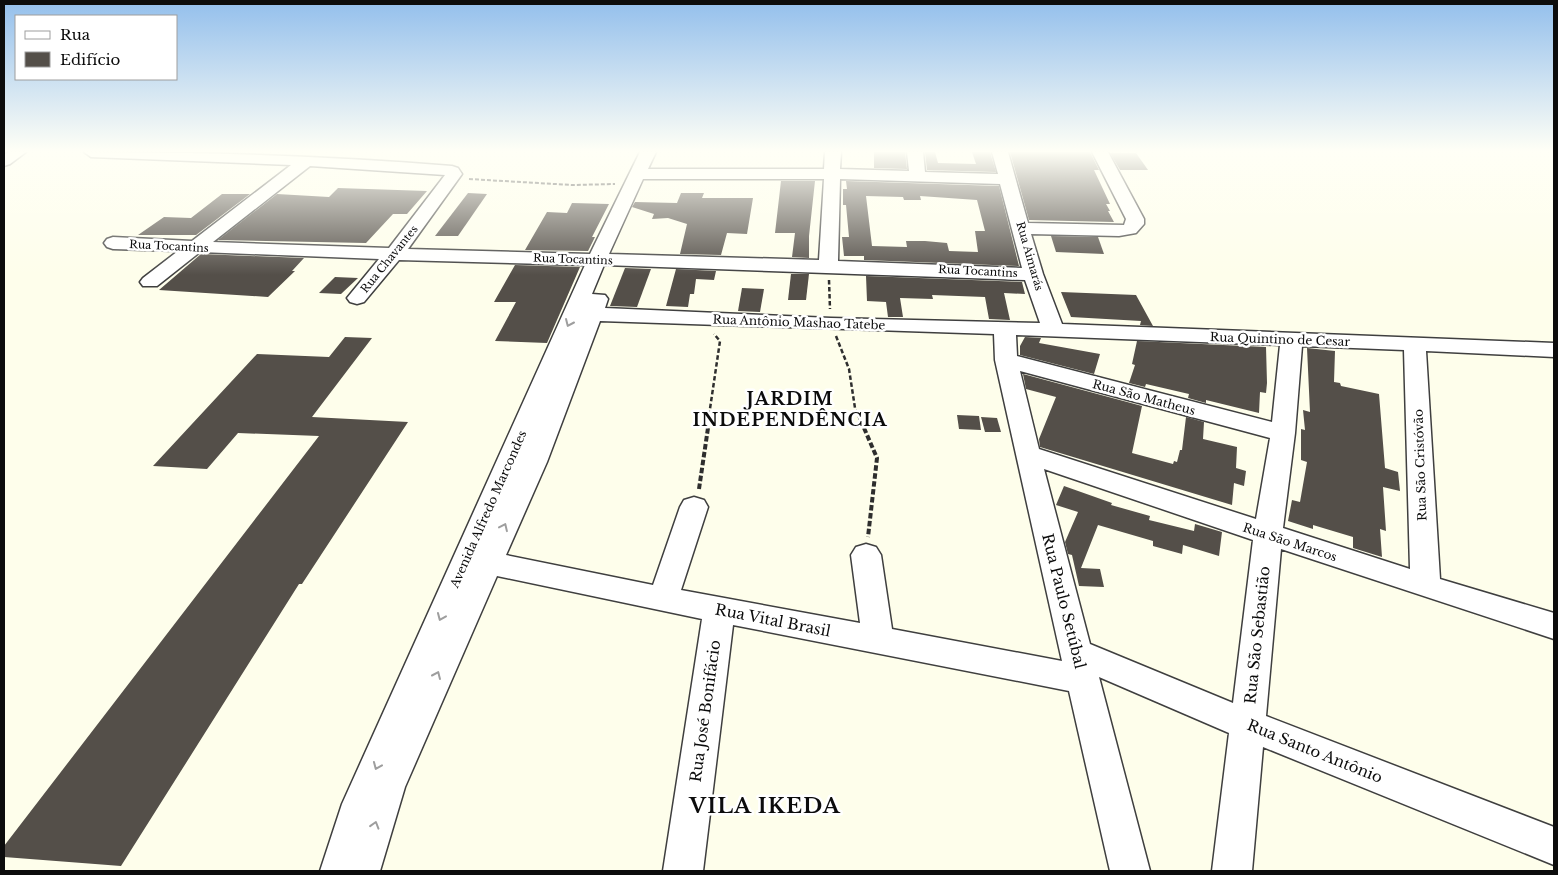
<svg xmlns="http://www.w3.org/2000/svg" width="1558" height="875" viewBox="0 0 1558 875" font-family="'Libre Baskerville',serif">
<rect width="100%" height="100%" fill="#fefeeb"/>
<!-- building -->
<g fill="#544f49" fill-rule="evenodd">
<polygon points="874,152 905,152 907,169 874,168"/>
<polygon points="925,152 935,152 938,163 976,164 972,152 990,152 996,172 927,170"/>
<polygon points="1010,152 1090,152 1099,170 1094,170 1110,204 1106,204 1110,211 1108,211 1114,222 1029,220"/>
<polygon points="1110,153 1136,153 1148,170 1120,170"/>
<polygon points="781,181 815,181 809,236 809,258 792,257 795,233 775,233"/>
<path d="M846,181L999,186L1019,266L864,260V256H844L842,237H849L846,205H843V189H847ZM866,196L903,197L904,200H921L920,196L977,200L985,231H975L978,252L949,251L947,243L925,241H906L907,247L872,246Z"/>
<polygon points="338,188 427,191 407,214 393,214 366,243 218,240 277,194 329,197"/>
<polygon points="468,193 487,194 458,236 435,236"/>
<polygon points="681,193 704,193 702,198 753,198 747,234 727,233 721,255 680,254 687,224 668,218 652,219 654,214 632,207 635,202 677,203"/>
<polygon points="222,194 250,194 196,235 138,235 164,217 191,218"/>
<polygon points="572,203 609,204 592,237 595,237 588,251 525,250 547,212 567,213"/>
<polygon points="1051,236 1098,237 1104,254 1056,252"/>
<polygon points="201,254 304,258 292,271 295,271 268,297 159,290"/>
<polygon points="515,265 580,267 547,343 495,341 516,302 494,302"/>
<polygon points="625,268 651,269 637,307 610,306"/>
<polygon points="676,269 716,271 714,280 696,279 694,294 690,294 688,307 666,306"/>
<polygon points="791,274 809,274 806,300 788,300"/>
<polygon points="866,276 1022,282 1025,294 1004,293 1010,320 989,319 985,297 932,295 933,299 900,298 903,317 888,317 886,302 867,301"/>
<polygon points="335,277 358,278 341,294 319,293"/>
<polygon points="742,288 764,289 760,312 738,311"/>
<polygon points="1061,292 1136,295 1153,326 1140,325 1141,321 1071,317"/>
<polygon points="345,337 372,338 312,417 408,422 302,584 299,584 121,866 4,857 4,846 319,436 238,433 207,469 153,466 257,354 329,357"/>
<polygon points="1025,337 1041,338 1039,343 1100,354 1094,374 1020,355 1020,346"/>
<polygon points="1137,341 1266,347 1267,383 1266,393 1260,392 1259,413 1206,400 1206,403 1188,398 1189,394 1146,384 1145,387 1129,383 1135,365 1132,364"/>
<polygon points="1307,348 1335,351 1334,382 1340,383 1341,386 1379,394 1385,468 1398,472 1400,491 1383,487 1386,531 1380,529 1382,557 1353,548 1353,537 1313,525 1313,529 1288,521 1292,500 1300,502 1307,462 1301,460 1301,429 1305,430 1303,410 1310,412"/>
<polygon points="1023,374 1142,406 1132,453 1173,464 1174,461 1177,462 1180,450 1182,450 1186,417 1204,422 1203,439 1237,447 1236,468 1246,471 1244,486 1234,483 1232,505 1040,447 1039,439 1056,397 1026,389"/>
<polygon points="957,415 979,416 981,430 959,429"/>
<polygon points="981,417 997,418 1001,432 985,432"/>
<polygon points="1064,486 1112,503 1111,505 1150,516 1149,520 1194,531 1195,524 1222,532 1219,556 1183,545 1182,554 1153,546 1153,541 1098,525 1081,568 1100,569 1104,587 1079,586 1072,555 1068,554 1065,542 1078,512 1056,505"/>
</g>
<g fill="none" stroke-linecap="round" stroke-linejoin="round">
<defs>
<g id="minor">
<polygon points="8,152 26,152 10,164 4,166 4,155"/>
<path d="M84,152C207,152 329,156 452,166L458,168L462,174L408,249L590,254L640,152H656L648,169H824L825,152H841L840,169L909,171L907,152H923L925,172L998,174L992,152H1008L1028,223L1124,225L1126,219L1092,152H1108L1144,219V224L1136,233L1119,236L1031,234L1043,274L1062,324L1554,343V357L1426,351L1440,579L1554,613V639L1281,549L1266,716L1554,827V865L1263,747L1252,871H1212L1229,733L1099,677L1150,871H1110L1069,691L733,625L703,871H663L702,619L497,576L405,787L380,871H320L342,804L585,265L399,260L364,302L357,304L350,302L347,298L379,259L200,252L157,286H143L140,282L143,278L178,251L113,249L107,247L104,243L107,239L113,237L192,241L291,165L91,157ZM310,166L445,175L389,248L213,242ZM643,179H824L819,260L609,254ZM840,179L1000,184L1022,268L838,261ZM604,265L1025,280L1040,323L831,318L605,308L608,299L605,295L592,294ZM600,321L994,334L995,360L1062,661L892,629L881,555L876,547L866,544L856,547L851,555L860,623L681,590L708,507L704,500L694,497L684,500L680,507L653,585L506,555L547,462ZM1016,335L1280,345L1272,422L1017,356ZM1302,346L1404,350L1410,569L1283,528L1295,433ZM1020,371L1270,438L1256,519L1039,449ZM1044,469L1253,540L1233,703L1090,644Z"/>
</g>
</defs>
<!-- minor casing -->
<use href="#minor" stroke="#3f3f3f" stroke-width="3"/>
<!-- path-far2 -->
<polyline stroke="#2e2e2e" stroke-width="2" stroke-dasharray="4 2" stroke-linecap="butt" points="469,179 572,185 615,184"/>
<!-- path-far1 -->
<g stroke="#2e2e2e" stroke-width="2.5" stroke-dasharray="4.5 2.5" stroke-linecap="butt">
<polyline points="829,280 830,309"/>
<polyline points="836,336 849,369 855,408 864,429"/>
<polyline points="707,429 720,341 714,334"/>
</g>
<!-- path -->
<g stroke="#2e2e2e" stroke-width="4" stroke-dasharray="5.5 2.5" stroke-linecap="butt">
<polyline points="864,428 877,458 868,537"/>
<polyline points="699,489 708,428"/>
</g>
<!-- minor -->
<use href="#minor" fill="#fff" fill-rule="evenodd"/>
</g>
<!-- one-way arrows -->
<defs><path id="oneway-chevron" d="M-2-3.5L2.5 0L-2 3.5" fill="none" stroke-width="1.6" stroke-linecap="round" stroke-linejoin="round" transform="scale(1.25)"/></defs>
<g stroke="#9e9e9e">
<use href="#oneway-chevron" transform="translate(569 323) rotate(114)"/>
<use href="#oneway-chevron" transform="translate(504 527) rotate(-65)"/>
<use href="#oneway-chevron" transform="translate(441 617) rotate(113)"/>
<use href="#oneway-chevron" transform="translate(437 675) rotate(-66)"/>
<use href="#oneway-chevron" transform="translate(377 766) rotate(113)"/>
<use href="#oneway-chevron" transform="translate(375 825) rotate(-73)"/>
</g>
<!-- sky -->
<linearGradient id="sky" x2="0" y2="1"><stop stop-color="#93bfec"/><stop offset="0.55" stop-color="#fffff6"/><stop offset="1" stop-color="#fffff6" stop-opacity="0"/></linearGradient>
<rect width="1558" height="275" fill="url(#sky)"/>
<g text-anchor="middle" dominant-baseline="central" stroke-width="5" stroke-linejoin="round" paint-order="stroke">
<!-- far-street labels -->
<g font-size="11" fill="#0c0c0c" stroke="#fff">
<text transform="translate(169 246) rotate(3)">Rua Tocantins</text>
<text transform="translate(1030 256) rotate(74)">Rua Aimarás</text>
<text transform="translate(389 259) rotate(-51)">Rua Chavantes</text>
<text transform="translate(573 259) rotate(2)">Rua Tocantins</text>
<text transform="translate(978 271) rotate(3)">Rua Tocantins</text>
</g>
<!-- street labels -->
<g font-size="12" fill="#0c0c0c" stroke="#fff">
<text transform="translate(799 322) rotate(2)">Rua Antônio Mashao Tatebe</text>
<text transform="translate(1280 339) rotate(2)">Rua Quintino de Cesar</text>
<text transform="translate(1144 397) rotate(15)">Rua São Matheus</text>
<text transform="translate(1420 465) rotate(-92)">Rua São Cristóvão</text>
<text transform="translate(488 509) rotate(-66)">Avenida Alfredo Marcondes</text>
<text transform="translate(1290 542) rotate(18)">Rua São Marcos</text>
</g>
<!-- near-street labels -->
<g font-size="15" fill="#0c0c0c" stroke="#fff">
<text transform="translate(1064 601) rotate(76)">Rua Paulo Setúbal</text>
<text transform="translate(773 620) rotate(11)">Rua Vital Brasil</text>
<text transform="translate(1257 635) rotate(-84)">Rua São Sebastião</text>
<text transform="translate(705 711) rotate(-82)">Rua José Bonifácio</text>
<text transform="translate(1315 751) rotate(22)">Rua Santo Antônio</text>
</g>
<!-- district labels -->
<g font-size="18" font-weight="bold" letter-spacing="1" fill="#0c0c0c" stroke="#fff">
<text x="790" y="399">JARDIM<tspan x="790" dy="21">INDEPENDÊNCIA</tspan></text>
</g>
<!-- near-district labels -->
<g font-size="21" font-weight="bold" letter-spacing="1" fill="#0c0c0c" stroke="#fff">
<text x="765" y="806">VILA IKEDA</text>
</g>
</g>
<!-- border -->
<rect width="1558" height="875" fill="none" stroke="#0c0c0c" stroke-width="10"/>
<!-- legend -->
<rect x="15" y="15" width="162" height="65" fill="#ffffff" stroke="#9e9e9e"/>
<rect x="25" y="31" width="25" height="8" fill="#ffffff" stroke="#9e9e9e"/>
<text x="60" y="40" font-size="15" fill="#0c0c0c">Rua</text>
<rect x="25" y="52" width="25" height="15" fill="#544f49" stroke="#9e9e9e"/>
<text x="60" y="65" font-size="15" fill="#0c0c0c">Edifício</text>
</svg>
